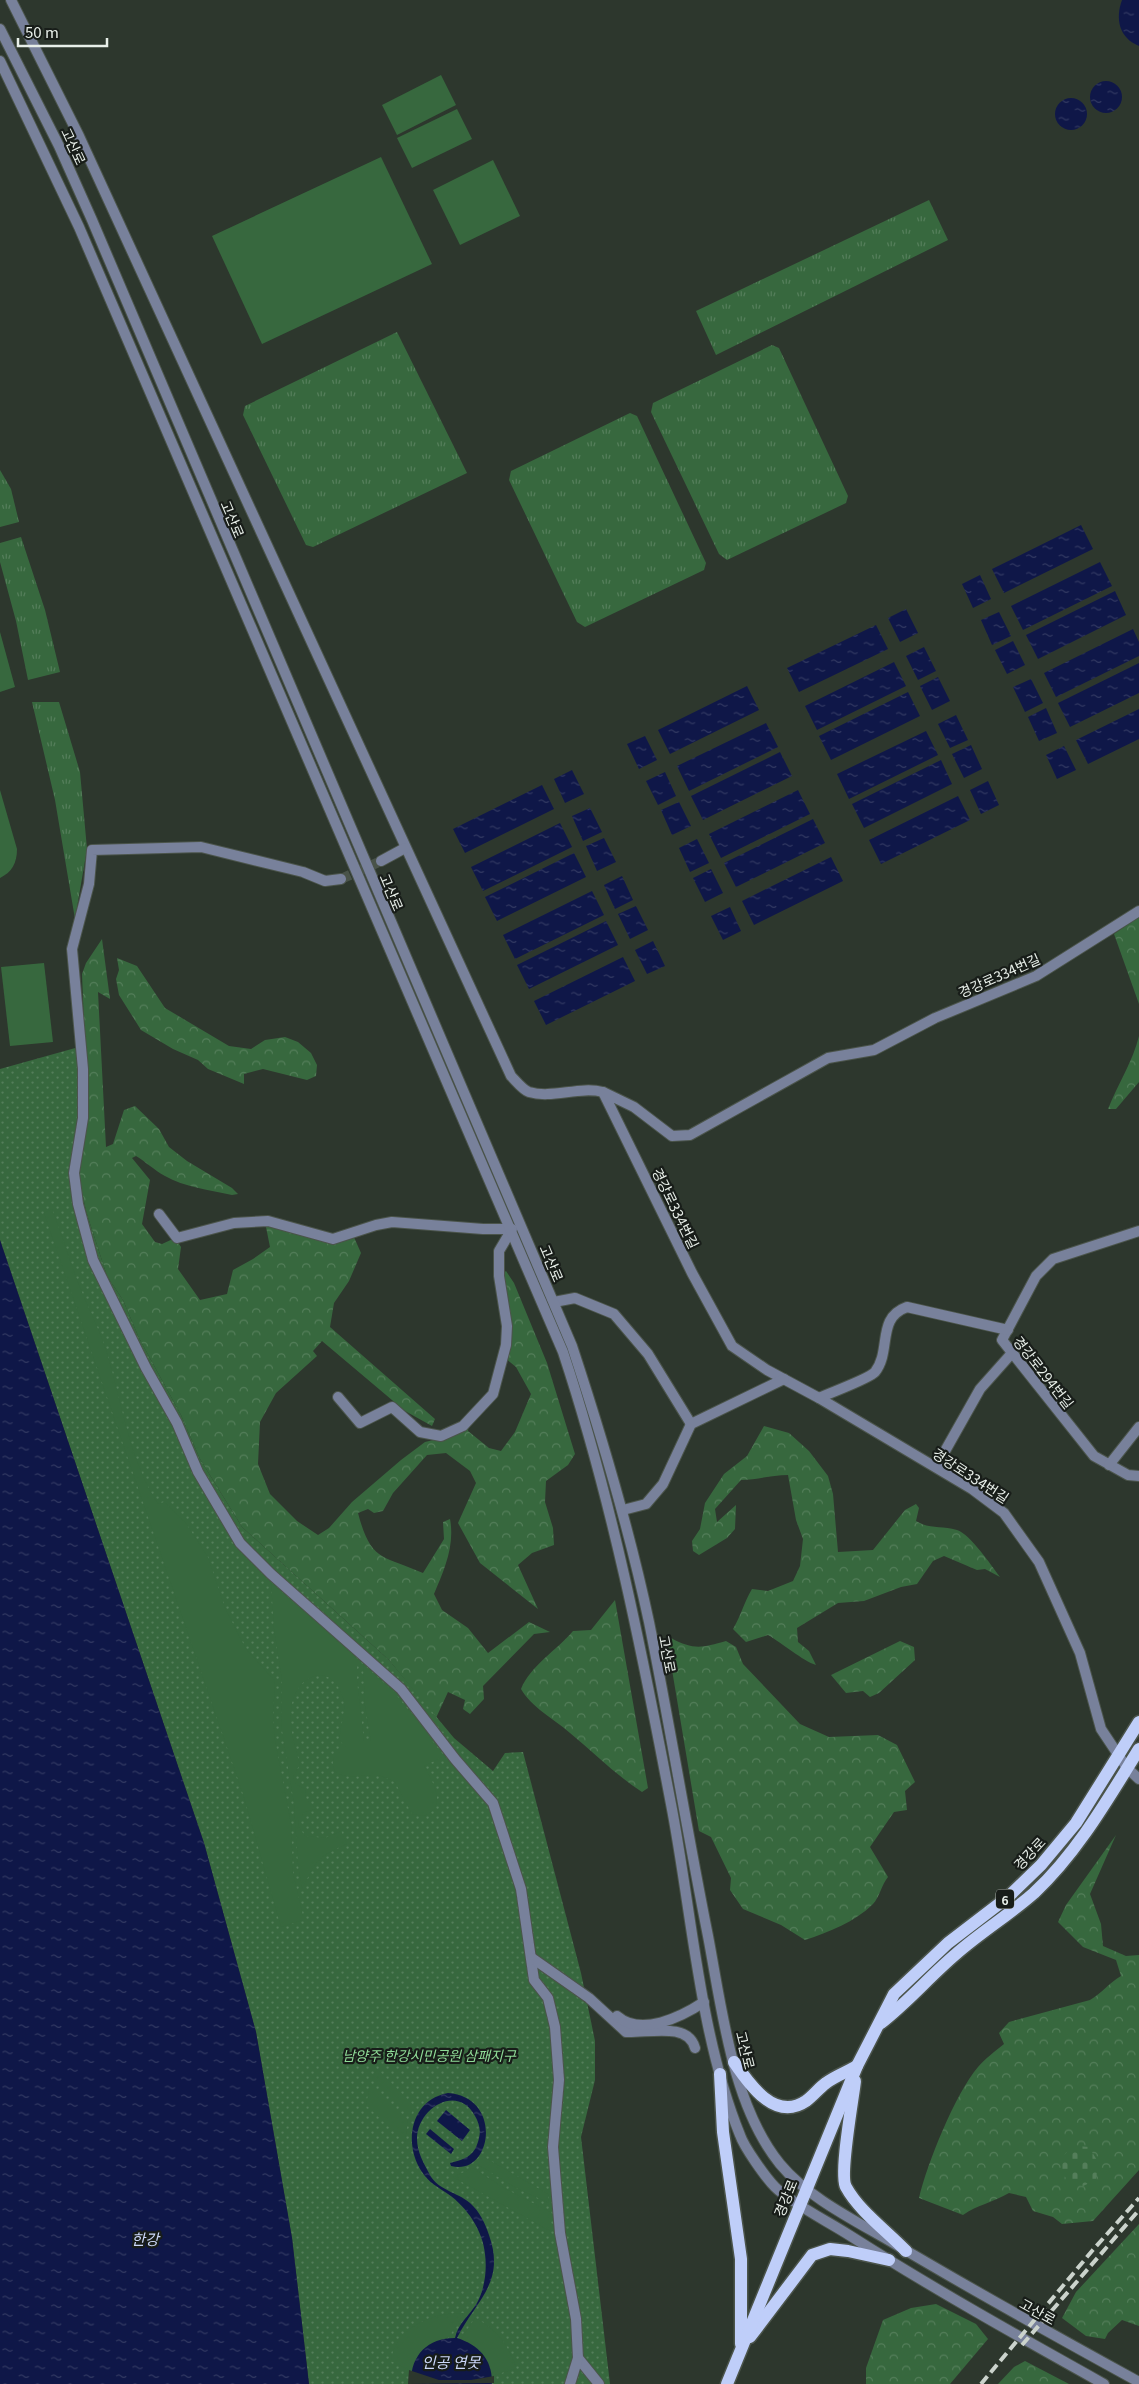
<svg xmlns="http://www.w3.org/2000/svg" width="1139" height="2384" viewBox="0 0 1139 2384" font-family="Georgia,'Noto Sans KR',serif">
<defs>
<pattern id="grass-tufts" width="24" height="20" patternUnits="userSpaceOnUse" patternTransform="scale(1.25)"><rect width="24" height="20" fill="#37683e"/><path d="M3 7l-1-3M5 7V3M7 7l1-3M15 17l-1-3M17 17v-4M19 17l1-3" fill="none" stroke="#547e5a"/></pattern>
<pattern id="forest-crowns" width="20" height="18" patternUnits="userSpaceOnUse" patternTransform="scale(1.25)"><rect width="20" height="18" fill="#37683e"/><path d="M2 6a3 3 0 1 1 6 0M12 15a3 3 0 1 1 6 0" fill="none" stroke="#547e5a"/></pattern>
<pattern id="cemetery-stones" width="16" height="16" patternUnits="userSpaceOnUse" patternTransform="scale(1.25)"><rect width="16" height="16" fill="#37683e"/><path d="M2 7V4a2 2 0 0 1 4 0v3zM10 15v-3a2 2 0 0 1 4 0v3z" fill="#547e5a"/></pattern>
<pattern id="park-dots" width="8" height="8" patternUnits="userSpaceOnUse" patternTransform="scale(1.25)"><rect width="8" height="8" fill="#37683e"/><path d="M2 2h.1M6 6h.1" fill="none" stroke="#547e5a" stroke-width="1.8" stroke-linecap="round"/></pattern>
<pattern id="water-ripples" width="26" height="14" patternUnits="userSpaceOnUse" patternTransform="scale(1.25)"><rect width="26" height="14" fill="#0f1748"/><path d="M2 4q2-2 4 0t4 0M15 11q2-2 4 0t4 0" fill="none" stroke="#323962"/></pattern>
</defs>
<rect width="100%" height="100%" fill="#2d372d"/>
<!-- grass -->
<g fill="url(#grass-tufts)">
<polygon points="929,200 948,240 716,355 696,311"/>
<polygon points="397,332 467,473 313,547 306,545 243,415 245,406"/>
<polygon points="772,345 779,348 848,496 846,503 727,560 719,554 651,412 653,403"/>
<polygon points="630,413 637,416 706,563 704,570 585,627 577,622 509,480 511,471"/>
<polygon points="0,470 11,489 19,522 0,527"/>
<polygon points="21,537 45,610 60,672 28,680 16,621 0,562 0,543"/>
<polygon points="32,702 59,702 80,772 87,849 75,919 55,800"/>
</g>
<!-- forest -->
<g fill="url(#forest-crowns)">
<polygon points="1139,917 1139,1004 1114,934"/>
<path d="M102,939L110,999L98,992L106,1147L113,1144L124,1110L135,1106L159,1129L169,1147L187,1161L232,1188L238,1194L232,1195C210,1190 184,1187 165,1176C154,1170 146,1162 136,1156L132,1158L150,1180L142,1224L155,1242L162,1244L175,1238L181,1247L178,1269L200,1300L227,1294L233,1270L253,1259L270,1247L265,1222L295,1234L353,1235L361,1253L349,1281L334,1303L330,1327L435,1419L432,1426L405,1411L322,1341L313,1351L317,1356L276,1393L260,1422L258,1464L270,1494L297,1521L318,1535L329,1528L352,1502L401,1460L425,1442L450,1436L469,1425L468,1431L489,1448L501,1451L515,1432L531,1394L516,1367L505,1358L502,1274L506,1271L514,1283L547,1363L575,1454L568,1465L546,1481L545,1502L553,1528L554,1545L532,1553L518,1565L538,1609L480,1563L458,1523L476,1483L470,1471L446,1453L427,1455L393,1493L383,1511L374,1513L368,1509L358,1513C371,1562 382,1555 423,1573L444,1539L443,1522L450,1519C455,1546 444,1570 434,1594L442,1610L468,1628L488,1653L529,1622L550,1632L534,1634L483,1686L484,1699L470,1714L463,1709L465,1700L448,1692L436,1718L389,1660L242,1527L200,1459L181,1415L139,1338L123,1300L107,1276L86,1211L77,1167L87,1100L82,974L86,963Z"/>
<polygon points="117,958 137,966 165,1008 229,1046 251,1049 265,1040 285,1037 298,1042 311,1053 317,1065 316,1076 307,1080 263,1069 244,1074 244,1084 208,1069 198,1060 173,1049 141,1030 119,995 116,979 119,970"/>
<path d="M1139,1036V1082L1116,1109H1108C1118,1084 1133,1061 1139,1036Z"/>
<path d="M764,1426L789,1433L809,1451L828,1476L833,1494L838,1552L873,1550L905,1510L916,1504L919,1508L916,1521C931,1530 941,1525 957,1530C970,1534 991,1565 1000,1577L985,1569L977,1570L944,1556L933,1561L917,1584L901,1587L864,1601L838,1603L797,1628L798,1642L809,1651L816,1665C803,1661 782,1643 768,1635L746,1642L733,1629C741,1616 744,1602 752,1589L768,1591L793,1581L800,1566L803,1539L796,1520L788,1475C771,1475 757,1480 741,1480L715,1509L717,1522L736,1505L735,1529L727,1538L699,1555L693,1551L692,1541L700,1529L705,1503L724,1474L747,1456Z"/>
<path d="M615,1600L648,1788L642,1792C616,1775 594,1753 570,1733C553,1718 532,1708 521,1689C531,1665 556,1651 573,1631L591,1630Z"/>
<path d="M671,1638C693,1650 702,1648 726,1641L736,1647L743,1664L800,1724L829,1737L878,1735L897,1745L915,1782L905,1791L907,1810L894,1812L870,1847L888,1877C882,1884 879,1898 873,1904C855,1922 829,1932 805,1940L781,1925L743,1909L730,1890L731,1878L711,1837L699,1831L668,1646Z"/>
<polygon points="900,1641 914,1647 915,1660 879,1693 870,1697 863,1691 846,1693 831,1675"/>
<path d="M1116,1835L1090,1894L1101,1924L1103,1946L1126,1956L1139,1955V2170L1093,2221L1062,2224L1053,2217L1033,2211L1026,2197L1009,2193C994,2202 977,2205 963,2215L919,2198C927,2164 955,2094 978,2067C985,2059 995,2051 1004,2044L999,2033L1009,2022L1090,2000C1102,1993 1109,1983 1121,1976L1116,1960L1083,1947L1058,1922L1066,1905Z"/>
<polygon points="1139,2224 1139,2326 1122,2320 1108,2333 1105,2339 1086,2336 1062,2318 1076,2292"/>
<polygon points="936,2304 976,2324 988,2339 950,2384 866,2384 866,2368 883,2320 911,2308"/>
<polygon points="1025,2361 1069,2384 998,2384 1014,2367"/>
</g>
<!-- cemetery -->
<polygon fill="url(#cemetery-stones)" points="1077,2146 1089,2147 1098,2162 1096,2180 1083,2186 1069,2183 1062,2172 1062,2157 1069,2150"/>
<!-- park -->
<polygon fill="url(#park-dots)" points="86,1045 87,1100 77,1167 86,1211 107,1276 123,1300 139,1338 181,1415 200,1459 242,1527 389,1660 454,1738 493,1771 505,1753 523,1752 581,1973 595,2041 595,2080 581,2137 610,2384 309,2384 292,2238 256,2032 204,1843 0,1240 0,1069"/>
<!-- garden -->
<g fill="#37683e">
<polygon points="441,75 456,105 397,135 382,105"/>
<polygon points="457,109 472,139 412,168 397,138"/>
<polygon points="381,157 432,264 262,344 212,236"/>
<polygon points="493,160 520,216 460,245 433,190"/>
<polygon points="0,632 15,687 0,692"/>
<path d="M0,790L17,849C17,863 12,872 0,878Z"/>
<polygon points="44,963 53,1042 10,1046 1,967"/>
<path d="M52,1209C62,1234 69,1260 79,1285C89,1310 102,1334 109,1360C123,1409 130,1460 158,1504L164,1502L185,1522L208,1557L225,1608L246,1649L275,1681L273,1717L275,1740L291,1824L293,1873L303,1916V1920L281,1927L243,1794L44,1213Z"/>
<path d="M271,1582L357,1659V1681L364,1741H371L365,1706L363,1664L394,1692L444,1756L424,1766C433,1782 448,1807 424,1816L412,1814L395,1782C389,1779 383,1776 376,1775C363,1774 326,1785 334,1757L347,1745H343L340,1740C339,1726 347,1714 343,1698C333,1663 300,1671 292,1703C288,1724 294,1744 300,1764L293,1777L296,1784L305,1789L306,1799L316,1809L305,1812L298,1821L299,1827L305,1836L325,1838L341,1831L347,1844C317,1857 317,1860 302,1889L298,1864L294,1804L281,1724L282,1680L274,1629Z"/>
<polygon points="377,2069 415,2107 410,2115 372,2079"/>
<polygon points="370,2085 408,2120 405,2142 366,2105"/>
<polygon points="484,2157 548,2194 549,2203 516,2188 477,2164"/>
<polygon points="473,2168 504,2188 550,2212 550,2231 453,2177"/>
<path d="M464,2313L448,2338L428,2345L423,2349L415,2360L411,2371L391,2361C395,2327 434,2312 464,2313Z"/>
<path d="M475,2318C497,2329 508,2345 516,2367L514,2369L492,2376L485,2356L461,2339Z"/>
</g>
<!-- water -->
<g fill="url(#water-ripples)">
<path d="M1122,0H1139V46C1119,38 1115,19 1122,0Z"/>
<circle cx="1106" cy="97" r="16"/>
<circle cx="1071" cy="114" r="16"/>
<polygon points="1081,525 1093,549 1004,593 992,569"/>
<polygon points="1100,562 1112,586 1023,630 1011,606"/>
<polygon points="980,575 991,599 973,608 962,584"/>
<polygon points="1115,591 1126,615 1038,659 1026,635"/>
<polygon points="906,609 918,633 900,642 888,618"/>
<polygon points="999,612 1011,636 992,645 981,620"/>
<polygon points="876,625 888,649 799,692 787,668"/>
<polygon points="1133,629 1139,642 1139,656 1056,697 1044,673"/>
<polygon points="1013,641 1025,665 1007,674 995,650"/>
<polygon points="924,647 936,671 918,680 906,656"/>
<polygon points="894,662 906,686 817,730 805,706"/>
<polygon points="1139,663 1139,693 1070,727 1058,703"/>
<polygon points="938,677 950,701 932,710 920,686"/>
<polygon points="1031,679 1043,703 1025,712 1013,687"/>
<polygon points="747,686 759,710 670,754 658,730"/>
<polygon points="908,692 920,716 831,760 819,736"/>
<polygon points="1046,708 1057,733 1039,741 1028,717"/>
<polygon points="1139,709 1139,739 1088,764 1076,740"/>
<polygon points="956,715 968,740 950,748 938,724"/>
<polygon points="766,723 778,747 689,791 677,766"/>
<polygon points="926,731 938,755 849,799 837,774"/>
<polygon points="645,736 657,760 639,769 627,744"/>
<polygon points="971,745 982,769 964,778 952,754"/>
<polygon points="1064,746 1076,770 1057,779 1046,755"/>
<polygon points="780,752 792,776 703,820 691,796"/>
<polygon points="941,760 952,784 864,828 852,804"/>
<polygon points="572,770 584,794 565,803 554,779"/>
<polygon points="665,772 676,796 658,805 646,781"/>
<polygon points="988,781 999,805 981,814 970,790"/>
<polygon points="542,785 554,809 465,853 453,829"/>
<polygon points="798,790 810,814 721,858 709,834"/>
<polygon points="958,796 970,820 881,864 869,840"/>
<polygon points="679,802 691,826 672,835 661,810"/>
<polygon points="590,808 602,832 583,841 572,816"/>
<polygon points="813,819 825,843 736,887 724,863"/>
<polygon points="560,823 572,847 483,891 471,867"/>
<polygon points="604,838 616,862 597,871 586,846"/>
<polygon points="697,839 709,863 690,872 679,848"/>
<polygon points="574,853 586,877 497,921 485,897"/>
<polygon points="831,857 843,881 754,925 742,901"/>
<polygon points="711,869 723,893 705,902 693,878"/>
<polygon points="622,876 633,900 615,909 604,885"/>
<polygon points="592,891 604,915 515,959 503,935"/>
<polygon points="636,906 648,930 630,939 618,914"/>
<polygon points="730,907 741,931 723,940 711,916"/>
<polygon points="606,921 618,945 529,989 517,965"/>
<polygon points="653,941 665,966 647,974 635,950"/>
<polygon points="623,957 635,981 546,1025 534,1001"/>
<polygon points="0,1240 204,1843 256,2032 292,2238 309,2384 0,2384"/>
<path d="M448,2093C504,2097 492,2177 451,2166L450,2163C466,2159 475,2156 479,2138C481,2130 479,2123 475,2116C458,2083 417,2108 417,2139C417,2152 424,2164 430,2175C438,2190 457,2192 470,2203C480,2212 485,2223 489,2235C506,2283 476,2300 457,2338C479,2345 493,2360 492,2384H411C410,2356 427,2338 455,2338C458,2323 470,2315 477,2303C485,2288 487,2270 485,2254C483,2231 467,2207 448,2194C438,2187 429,2183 422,2172C403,2144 410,2100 448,2093Z"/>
<polygon points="446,2110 470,2130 462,2141 437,2121"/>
<polygon points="430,2129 454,2149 451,2154 426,2134"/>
</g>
<!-- pier -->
<polygon fill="#2d372d" points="409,2370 439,2380 471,2380 494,2376 494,2383 408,2384"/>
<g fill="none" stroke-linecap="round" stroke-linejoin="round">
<!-- minor-tunnel -->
<polyline stroke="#495349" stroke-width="10" stroke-dasharray="10 5" stroke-linecap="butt" points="341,879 381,861"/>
<defs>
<g id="minor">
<path d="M11,0L79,136L511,1076C516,1081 523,1090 529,1092C552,1099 579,1086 603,1092"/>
<polyline points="381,861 405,848"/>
<polyline points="341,879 325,881 303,872 201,847 92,850 89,884 72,949 83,1069 83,1118 74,1173 78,1204 93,1260 146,1368 177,1423 198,1472 240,1543 271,1574 401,1689 455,1759 493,1803 521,1889 534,1980 548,1998 555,2027 559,2080 553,2147 560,2233 576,2319 578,2358 599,2384"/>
<polyline points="1139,911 1036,976 935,1018 874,1050 828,1058 690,1135 672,1136 634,1107 603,1092 692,1273 732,1346 767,1370 819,1398 972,1489 1004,1513 1039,1562 1080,1653 1101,1729 1127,1768 1139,1779"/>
<polyline points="159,1214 177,1238 234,1223 268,1221 333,1239 376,1225 392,1222 483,1229 512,1229 499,1251 499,1276 507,1326 506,1345 493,1394 463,1426 441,1436 420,1432 392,1407 360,1423 338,1397"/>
<polyline points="1139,1231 1053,1259 1036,1276 1002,1340 1094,1456 1128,1475 1139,1476"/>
<polyline points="554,1302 575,1298 614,1314 648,1354 691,1424"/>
<path d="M819,1398C829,1393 869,1379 875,1372C892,1350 876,1318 907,1307L1008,1330"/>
<polyline points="1109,1465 1139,1427"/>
<polyline points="936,1467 980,1389 1012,1353"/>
<polyline points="623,1510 646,1504 663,1484 691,1424 784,1379"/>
<path d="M532,1958L589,1998L626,2032C649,2033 688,2022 695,2048"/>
<path d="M617,2016C641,2037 681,2017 704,2002"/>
<polyline points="570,2384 578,2358"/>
</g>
<g id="tertiary">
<path d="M0,29L59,146L92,220L572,1346C602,1437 629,1528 649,1622C670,1726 687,1831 708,1936C722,2009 732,2105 780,2164C808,2198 858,2222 895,2244C976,2292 1057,2337 1139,2382"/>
<path d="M0,61L79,227L563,1352C612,1500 642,1652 671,1804C692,1912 699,2034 740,2135C744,2147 766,2178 775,2187C791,2203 829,2222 849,2235C932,2288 1018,2336 1104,2384"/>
</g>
<g id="primary">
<path d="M881,2023C908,2002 930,1976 956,1954C981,1932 1009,1915 1034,1893C1077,1853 1108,1799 1139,1749"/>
<path d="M734,2062C749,2084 775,2122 806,2101C813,2096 819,2088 826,2083C835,2076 847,2072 857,2066"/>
<polyline points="720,2074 723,2132 741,2259 741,2344"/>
<path d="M855,2081C853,2099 839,2175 846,2187C859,2211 887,2231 906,2251"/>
<polyline points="750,2337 812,2255 830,2249 848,2251 889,2260"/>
<polyline points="727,2384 857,2066 894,1994 948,1943 1008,1897 1041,1865 1076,1823 1139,1722"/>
</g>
</defs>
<!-- minor casing -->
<use href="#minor" stroke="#4b544b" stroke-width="12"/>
<!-- tertiary casing -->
<use href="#tertiary" stroke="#4b544b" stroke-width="12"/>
<!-- primary casing -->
<use href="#primary" stroke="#4b544b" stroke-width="15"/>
<!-- minor -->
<use href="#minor" stroke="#78819b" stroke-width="10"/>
<!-- tertiary -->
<use href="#tertiary" stroke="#78819b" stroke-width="10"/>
<!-- primary -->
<use href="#primary" stroke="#bfcef9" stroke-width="12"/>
<!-- rail -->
<g stroke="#cbd3cc" stroke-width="4" stroke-dasharray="10 5" stroke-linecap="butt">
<polyline points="1022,2345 1139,2210"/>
<polyline points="981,2384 1092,2251 1139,2198"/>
</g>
</g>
<g text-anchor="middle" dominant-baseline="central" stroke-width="4.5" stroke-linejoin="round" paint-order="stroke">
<!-- shield labels -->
<rect fill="#181d19" stroke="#aab0ab" stroke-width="1" x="996" y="1889.5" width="18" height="19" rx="4"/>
<g font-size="12" font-weight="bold" fill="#e8efe9">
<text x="1005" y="1899">6</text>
</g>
<!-- street labels -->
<g font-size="14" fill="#e8efe9" stroke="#181d19">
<text transform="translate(74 146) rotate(65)">고산로</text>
<text transform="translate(233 519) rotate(67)">고산로</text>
<text transform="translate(392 892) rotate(67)">고산로</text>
<text transform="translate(999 975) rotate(-24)">경강로334번길</text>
<text transform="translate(676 1208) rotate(64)">경강로334번길</text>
<text transform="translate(552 1263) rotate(67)">고산로</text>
<text transform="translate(1044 1372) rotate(52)">경강로294번길</text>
<text transform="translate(971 1475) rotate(33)">경강로334번길</text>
<text transform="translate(668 1654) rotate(79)">고산로</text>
<text transform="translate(1029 1853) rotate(-47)">경강로</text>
<text transform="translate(746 2050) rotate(76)">고산로</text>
<text transform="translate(785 2198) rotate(-68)">경강로</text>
<text transform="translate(1038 2311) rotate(29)">고산로</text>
</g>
<!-- park labels -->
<g font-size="14" font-style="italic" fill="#8fdc97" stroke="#181d19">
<text x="429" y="2055">남양주 한강시민공원 삼패지구</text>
</g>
<!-- water labels -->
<g font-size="15" font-style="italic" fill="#ccd8fa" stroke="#181d19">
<text x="145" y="2238">한강</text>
<text x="451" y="2361">인공 연못</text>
</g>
</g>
<!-- scale -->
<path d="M18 38v8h89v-8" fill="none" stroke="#e8efe9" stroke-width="2.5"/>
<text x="25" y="38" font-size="15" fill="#e8efe9" stroke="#181d19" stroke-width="4" paint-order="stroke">50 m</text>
</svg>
